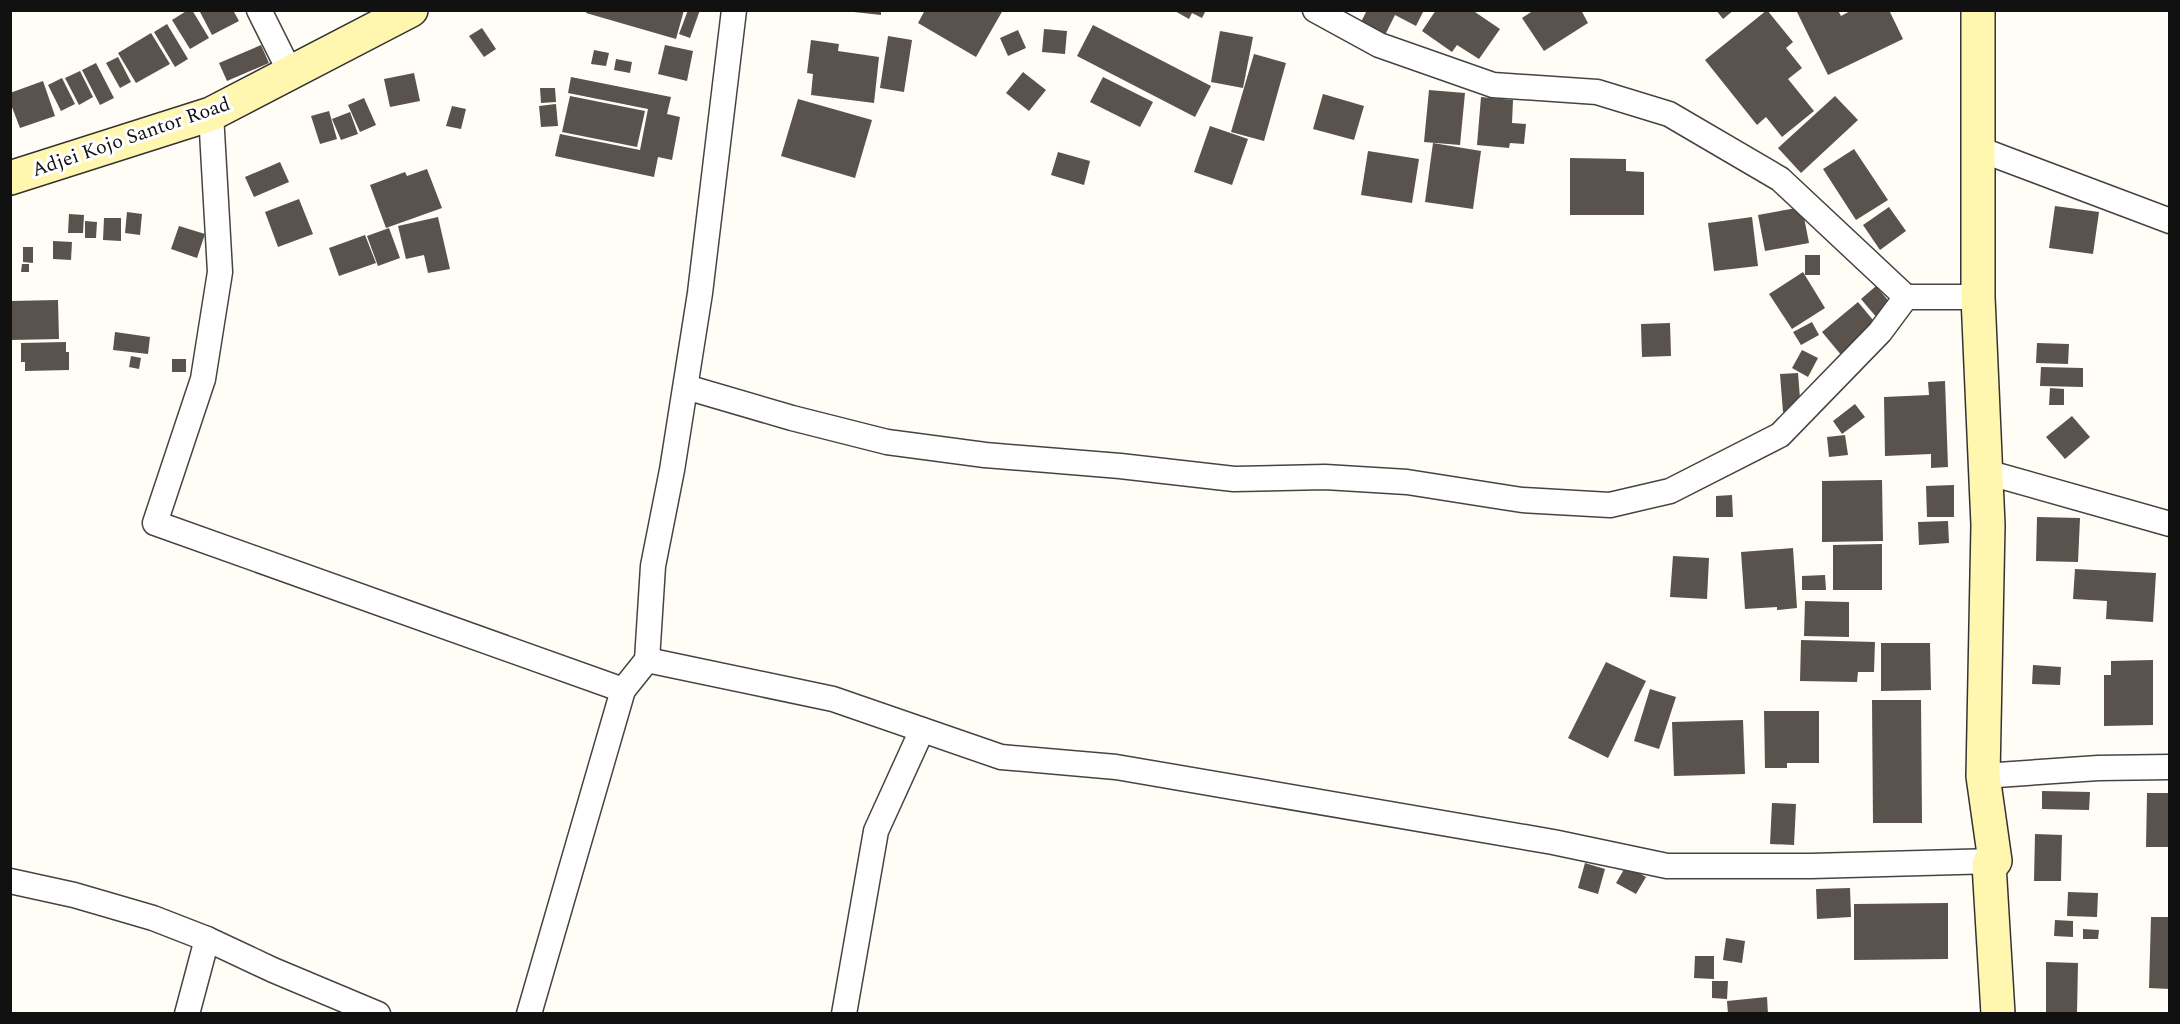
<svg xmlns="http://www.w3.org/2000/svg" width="2180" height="1024" viewBox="0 0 2180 1024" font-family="Spectral,serif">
<rect width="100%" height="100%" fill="#fffdf5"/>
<!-- building -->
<g fill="#5a524d">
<polygon points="188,10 192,10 209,38 190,49 172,20"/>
<polygon points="199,10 233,10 239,21 212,35"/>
<polygon points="587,10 684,10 676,39 586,13"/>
<polygon points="688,10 700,10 690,38 679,34"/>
<polygon points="854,10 881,10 881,15 854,12"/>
<polygon points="925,10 1003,10 976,57 918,23"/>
<polygon points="1173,10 1206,10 1202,18 1192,13 1189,19"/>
<polygon points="1367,10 1424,10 1416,26 1395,15 1384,37 1360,24"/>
<polygon points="1436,10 1472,10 1500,29 1479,59 1457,45 1452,52 1422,31"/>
<polygon points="1534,10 1581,10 1588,23 1544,51 1522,18"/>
<polygon points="1716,10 1734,10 1723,19"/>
<polygon points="1767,10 1793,42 1786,48 1802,68 1788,79 1814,111 1782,137 1766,117 1757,125 1705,60"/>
<polygon points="1796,10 1838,10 1841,16 1852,10 1889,10 1903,39 1828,75"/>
<polygon points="167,24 188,59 175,67 154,32"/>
<polygon points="1093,25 1211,86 1195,117 1077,56"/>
<polygon points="482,28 496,49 484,57 469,36"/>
<polygon points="1044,29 1067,31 1065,54 1042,52"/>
<polygon points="1018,30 1026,48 1008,56 1000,38"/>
<polygon points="1220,31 1253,37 1243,88 1211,82"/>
<polygon points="151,33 170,64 136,83 118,53"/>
<polygon points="888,36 912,40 904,92 880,88"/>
<polygon points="811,40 839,44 838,51 879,57 874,103 811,95 813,74 807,73"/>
<polygon points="261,45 269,63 227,81 219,63"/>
<polygon points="665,45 693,51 687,81 658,74"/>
<polygon points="594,50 609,53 606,66 591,64"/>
<polygon points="1254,54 1286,63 1264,141 1231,132"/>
<polygon points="118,57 131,82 120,88 106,63"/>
<polygon points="616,59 632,62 630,73 614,70"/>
<polygon points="96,63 114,98 100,105 82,70"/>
<polygon points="80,71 93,97 79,105 65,78"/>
<polygon points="1023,72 1046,90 1029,111 1006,93"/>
<polygon points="414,73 420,101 390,107 384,79"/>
<polygon points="571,77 671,97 667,114 680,117 672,160 658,157 654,177 555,156 560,134 640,150 648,109 568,93"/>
<polygon points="1103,77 1153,102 1140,127 1090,102"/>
<polygon points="62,78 75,104 61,111 48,85"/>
<polygon points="43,81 55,116 20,128 10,102 10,93"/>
<polygon points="540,88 555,88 556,102 541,103"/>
<polygon points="1429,90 1465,93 1460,145 1424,142"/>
<polygon points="1323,94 1364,106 1354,140 1313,129"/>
<polygon points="570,96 645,111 637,147 562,132"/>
<polygon points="1835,96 1858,120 1801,173 1778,148"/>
<polygon points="1481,97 1513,100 1512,123 1526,124 1524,144 1510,143 1509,148 1477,145"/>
<polygon points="364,98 376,125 360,132 348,105"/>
<polygon points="798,99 872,120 855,178 781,156"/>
<polygon points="556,104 558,126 541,127 539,106"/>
<polygon points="452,106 466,109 461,129 446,126"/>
<polygon points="329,111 337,139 320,144 311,116"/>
<polygon points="350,112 358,134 341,140 332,119"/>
<polygon points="1210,126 1248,139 1232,185 1194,172"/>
<polygon points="1433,143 1481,151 1473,209 1425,202"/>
<polygon points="1854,149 1888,200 1856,220 1823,169"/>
<polygon points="1368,151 1419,159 1412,203 1361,195"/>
<polygon points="1058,152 1090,161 1084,185 1051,175"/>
<polygon points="1570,158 1626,159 1626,171 1644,172 1644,215 1570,215"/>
<polygon points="280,162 289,182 254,197 245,177"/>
<polygon points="427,169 442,208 386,228 370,185 405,172 407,176"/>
<polygon points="299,199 313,234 278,247 265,212"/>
<polygon points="2055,206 2099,212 2093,254 2049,248"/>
<polygon points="1802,207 1809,243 1765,251 1758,215"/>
<polygon points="1889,207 1906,231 1880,250 1863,225"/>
<polygon points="127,212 142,214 140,235 125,233"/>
<polygon points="69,214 84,215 83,233 68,233"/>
<polygon points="438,217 450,269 428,273 424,255 406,259 398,226"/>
<polygon points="1752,217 1758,266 1714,271 1708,223"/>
<polygon points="104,218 121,218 121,241 103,240"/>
<polygon points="85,221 97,222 96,238 85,238"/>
<polygon points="179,226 205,234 197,258 171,249"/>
<polygon points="389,228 400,258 378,266 367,236"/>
<polygon points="365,235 376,263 339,276 329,248"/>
<polygon points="53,241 72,242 71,260 53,259"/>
<polygon points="23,247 33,247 33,263 23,262"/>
<rect x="1805" y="255" width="15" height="20"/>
<polygon points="22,264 29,264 29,272 21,272"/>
<polygon points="1803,272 1825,308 1792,329 1769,294"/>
<polygon points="1876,286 1892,305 1877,318 1861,299"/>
<polygon points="58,300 59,339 10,340 10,301"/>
<polygon points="1858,302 1878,326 1842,356 1822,332"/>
<polygon points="1812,322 1819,335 1801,345 1793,332"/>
<polygon points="1670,323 1671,356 1642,357 1641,324"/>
<polygon points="115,332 150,337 148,354 113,350"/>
<polygon points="66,342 66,352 69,352 69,370 25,371 25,362 21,362 21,343"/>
<polygon points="2037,343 2069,344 2068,364 2036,363"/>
<polygon points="1802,350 1818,358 1808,377 1792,368"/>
<polygon points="131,356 141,358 139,369 129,367"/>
<rect x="172" y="359" width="14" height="13"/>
<polygon points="2041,367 2083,368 2083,387 2040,386"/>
<polygon points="1798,373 1801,411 1783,412 1780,374"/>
<polygon points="1945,381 1948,467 1931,468 1931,454 1885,456 1884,397 1929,395 1928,382"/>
<polygon points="2050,388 2064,389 2064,405 2049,405"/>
<polygon points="1855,404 1865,417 1842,434 1833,421"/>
<polygon points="2072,416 2090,437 2065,459 2046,437"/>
<polygon points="1845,435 1848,455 1829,457 1827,437"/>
<polygon points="1882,480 1883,541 1822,542 1822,481"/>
<polygon points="1954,485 1954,517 1927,517 1926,486"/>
<polygon points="1732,495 1733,517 1716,517 1716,496"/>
<polygon points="2037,517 2080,518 2078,562 2036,561"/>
<polygon points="1948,521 1949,543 1919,545 1918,522"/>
<polygon points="1882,544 1882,590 1833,590 1833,545"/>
<polygon points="1793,548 1797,608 1777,610 1777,607 1745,609 1741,552"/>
<polygon points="1673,556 1709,558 1707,599 1670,597"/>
<polygon points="2075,569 2156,573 2153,622 2106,619 2107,601 2073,599"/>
<polygon points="1825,575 1826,590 1802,590 1802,576"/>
<polygon points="1805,601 1849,602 1849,637 1804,636"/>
<polygon points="1801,640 1875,642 1874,672 1858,672 1857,682 1800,681"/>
<polygon points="1881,643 1930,643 1931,690 1881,691"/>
<polygon points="2153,660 2153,725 2104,726 2104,675 2111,675 2111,661"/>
<polygon points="1606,662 1646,681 1608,758 1568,738"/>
<polygon points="2033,665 2061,667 2060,685 2032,684"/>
<polygon points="1650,689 1676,697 1659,749 1634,741"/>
<polygon points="1872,700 1921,700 1922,823 1873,823"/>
<polygon points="1764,711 1819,711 1819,763 1787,763 1787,768 1765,768"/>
<polygon points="1743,720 1745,774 1674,776 1672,722"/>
<polygon points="2042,791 2090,792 2089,810 2042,809"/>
<polygon points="2147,793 2170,793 2170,847 2146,847"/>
<polygon points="1772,803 1796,804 1794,845 1770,844"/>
<polygon points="2035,834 2062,835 2061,881 2034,881"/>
<polygon points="1585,863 1605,869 1598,894 1578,888"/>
<polygon points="1626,866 1646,877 1636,894 1616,883"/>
<polygon points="1850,888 1851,917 1817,919 1816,889"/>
<polygon points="2068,892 2098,893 2097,917 2067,916"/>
<polygon points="1948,903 1948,959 1854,960 1854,904"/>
<polygon points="2151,917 2170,917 2170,989 2149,988"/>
<polygon points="2055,920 2073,921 2073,937 2054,936"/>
<polygon points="2083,929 2099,930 2098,939 2083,939"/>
<polygon points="1726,938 1745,941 1742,963 1723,960"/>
<polygon points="1695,956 1714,956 1714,979 1694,978"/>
<polygon points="2046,962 2078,963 2077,1014 2046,1014"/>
<polygon points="1712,981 1728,981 1727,999 1712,998"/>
<polygon points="1767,997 1768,1014 1728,1014 1727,1001"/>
</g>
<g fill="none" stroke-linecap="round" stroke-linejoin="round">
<defs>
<g id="street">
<polyline points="259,10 291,74"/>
<polyline points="1315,10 1379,45 1493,85 1597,92 1669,114 1780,179 1906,297"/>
<polyline points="211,114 220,272 203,379 155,523 623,690"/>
<polyline points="1979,149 2170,221"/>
<polyline points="686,387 792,418 887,442 985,455 1120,466 1234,479 1325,477 1407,482 1522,500 1610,505 1670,491 1780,435 1880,332 1906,297 1978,297"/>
<polyline points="1986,472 2170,524"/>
<polyline points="647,660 833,699 1001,757 1116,767 1553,842 1667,866 1811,866 1995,861"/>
<polyline points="1983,776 2098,768 2170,767"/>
<polyline points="10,881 74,895 153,918 207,939 273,970 378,1014"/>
<polyline points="187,1014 207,939"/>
<polyline points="529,1014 623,690 647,660 653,566 672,470 700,293 734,10"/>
<polyline points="844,1014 876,831 922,730"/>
</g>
<g id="secondary">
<polyline points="1978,10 1978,297 1988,525 1983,776 1995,861 1989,864 1998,1014"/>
<polyline points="10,178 211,114 411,10"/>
</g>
</defs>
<!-- street casing -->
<use href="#street" stroke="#444" stroke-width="27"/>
<!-- secondary casing -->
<use href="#secondary" stroke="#333" stroke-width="36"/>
<!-- street -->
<use href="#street" stroke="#fff" stroke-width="24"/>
<!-- secondary -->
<use href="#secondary" stroke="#fff6b0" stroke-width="33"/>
</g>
<g text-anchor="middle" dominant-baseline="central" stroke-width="6" stroke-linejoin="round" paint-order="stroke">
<!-- street labels -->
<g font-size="20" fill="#111" stroke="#fff">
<text transform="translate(131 137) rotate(-19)">Adjei Kojo Santor Road</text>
</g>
</g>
<!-- border -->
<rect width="2180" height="1024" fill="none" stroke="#111111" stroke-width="24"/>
</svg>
